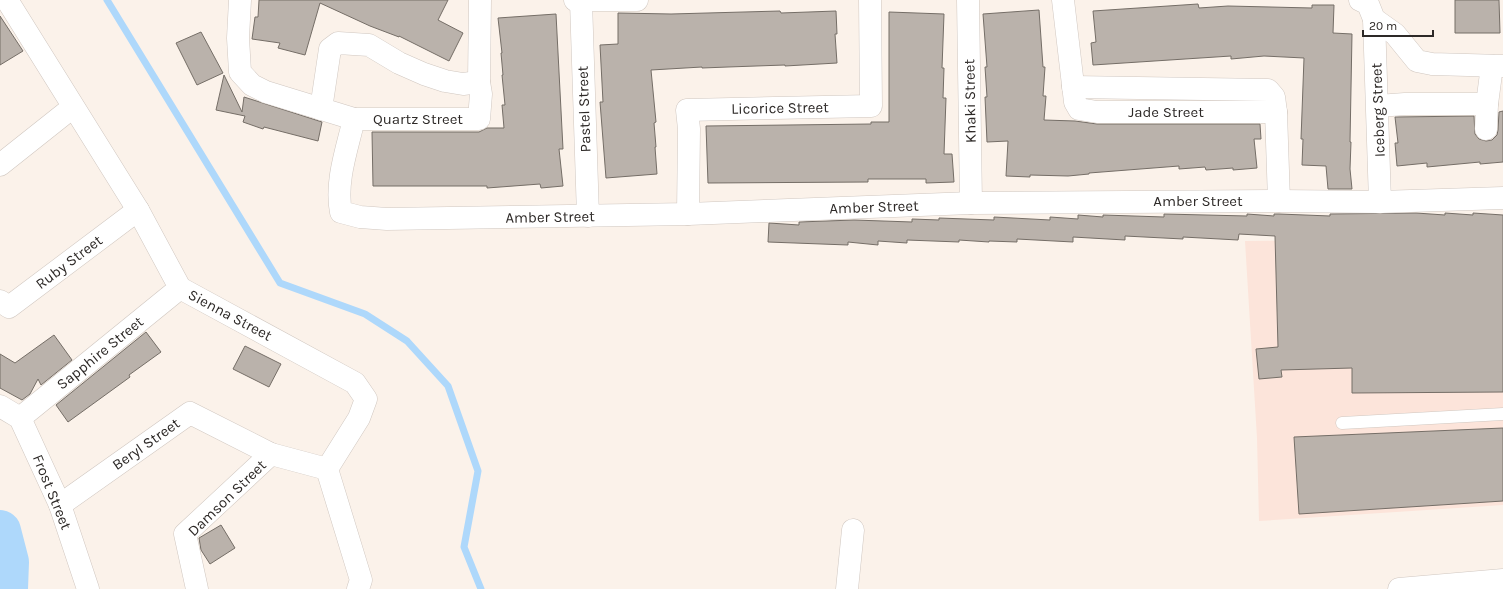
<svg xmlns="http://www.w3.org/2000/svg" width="1503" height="589" viewBox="0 0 1503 589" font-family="Karla,sans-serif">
<rect width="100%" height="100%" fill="#fbf2ea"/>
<!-- industrial -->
<polygon fill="#fce4da" points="1503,239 1503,505 1259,521 1257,438 1245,241"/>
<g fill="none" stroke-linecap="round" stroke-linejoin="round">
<!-- stream -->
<polyline stroke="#aed8fb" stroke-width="7" points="107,0 280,283 365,314 407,341 448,386 478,471 464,547 481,589"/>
<!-- river -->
<polyline stroke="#aed8fb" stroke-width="42" points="0,531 8,562 7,589"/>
</g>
<!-- building -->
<g fill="#bab2ab" stroke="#756e67">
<polygon points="259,0 448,0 438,20 463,33 449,61 399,36 399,37 370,26 320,3 305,55 278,48 280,43 252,39 255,17 258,17"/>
<polygon points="1455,0 1499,0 1500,33 1455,33"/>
<polygon points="1198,4 1199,8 1228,6 1312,8 1312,5 1334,5 1333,33 1352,34 1350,142 1351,142 1350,169 1352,189 1328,189 1326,166 1302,165 1303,139 1301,139 1304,58 1264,56 1231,59 1231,56 1093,65 1091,43 1096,42 1093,11"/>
<polygon points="1039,10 1043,67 1045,67 1043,96 1046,96 1044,120 1075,121 1097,124 1260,124 1261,139 1254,139 1257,168 1233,170 1233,168 1206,170 1205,167 1179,169 1179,166 1089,173 1089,174 1068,176 1030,175 1030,177 1006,176 1008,141 987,142 985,97 987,97 985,67 987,67 983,14"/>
<polygon points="780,11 781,13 836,11 837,34 835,34 837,63 785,66 785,65 728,67 702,68 702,67 651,70 656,122 654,123 656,147 655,147 657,174 606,178 600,102 603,102 600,45 618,44 618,13 671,14"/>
<polygon points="889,12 944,14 942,68 944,68 943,98 946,98 944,154 952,154 954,182 926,183 926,179 868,179 868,182 708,183 706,126 871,124 871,122 889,122"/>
<polygon points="556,14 563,149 559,149 563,186 541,188 540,184 487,188 487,186 373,186 372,132 479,132 487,128 504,128 502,105 505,105 502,75 503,75 501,53 502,53 498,18"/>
<polygon points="0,16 23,51 0,65"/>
<polygon points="201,32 223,73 197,85 176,43"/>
<polygon points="224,75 242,112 244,97 322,122 318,141 264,127 263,129 243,122 245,116 216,110"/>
<polygon points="1503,111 1503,162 1480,164 1480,162 1427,167 1427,163 1397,166 1395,143 1398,143 1395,117 1474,116 1475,134 1479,139 1486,141 1492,140 1497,135 1498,130 1499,112"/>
<polygon points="1416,213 1445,215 1445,213 1473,215 1473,213 1503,215 1503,392 1352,393 1352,368 1281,370 1282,377 1259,379 1256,349 1278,347 1275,236 1239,234 1238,240 1183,237 1183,239 1125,236 1125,240 1073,237 1073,242 1017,239 1017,242 989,241 989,242 959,240 959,242 907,240 907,243 878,241 878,245 848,242 848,245 768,242 769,223 799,225 799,222 854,220 912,222 912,219 939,220 939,218 994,220 994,217 1050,220 1050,217 1078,219 1078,215 1103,217 1103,215 1164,217 1164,214 1247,216 1247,214 1274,216 1274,214 1279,214 1330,216 1330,214"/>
<polygon points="146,332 161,352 129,375 130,377 68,422 56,405"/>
<polygon points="54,335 72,360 41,385 38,379 30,394 22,400 0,388 0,354 15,363"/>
<polygon points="245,346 281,364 269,387 233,369"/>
<polygon points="1503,428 1503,501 1299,514 1294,437"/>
<polygon points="221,525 235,548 210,564 201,550 199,538"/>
</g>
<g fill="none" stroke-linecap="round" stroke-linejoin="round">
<defs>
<polyline id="lane" points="1342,423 1503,414"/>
<g id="street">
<polyline points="7,0 138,210 180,288 355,383 366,399 359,418 327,469 361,580 358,589"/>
<polyline points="240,0 238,38 240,72 252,85 266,92 354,119 479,119 481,94 479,82 480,0"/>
<polyline points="575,0 637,0"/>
<polyline points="968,0 971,203"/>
<polyline points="1063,0 1075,102 1079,109 1097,112 1276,112"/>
<polyline points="1360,0 1368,4 1374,19 1395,34 1417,61 1432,64 1503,66"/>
<polyline points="581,1 588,216"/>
<polyline points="1374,19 1380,202"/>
<polyline points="1073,87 1268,90 1274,97 1276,112 1279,201"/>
<polyline points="1378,106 1405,104 1487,104"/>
<polyline points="321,109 330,49 338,43 369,45 399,63 424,74 445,81 463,84 479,82"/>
<path d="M354,119C347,149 335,182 341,212L360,217L387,219L688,214L971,203L1279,201L1380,202L1503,198"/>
<polyline points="1486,129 1487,104 1492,66"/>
<polyline points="0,165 73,107"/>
<polyline points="688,214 689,129 687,110 871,106 870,0"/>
<polyline points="0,301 9,307 138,210"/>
<polyline points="0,406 20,418 60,505 88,589"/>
<polyline points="20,418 180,288"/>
<polyline points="60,505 190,413 271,454 327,469"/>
<polyline points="197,589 185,534 271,454"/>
<polyline points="847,589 853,530"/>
<polyline points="1399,589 1503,580"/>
</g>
</defs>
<!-- lane casing -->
<use href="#lane" stroke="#d0c7c0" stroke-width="13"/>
<!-- street casing -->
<use href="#street" stroke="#d0c7c0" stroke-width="23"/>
<!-- lane -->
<use href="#lane" stroke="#fff" stroke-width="12"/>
<!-- street -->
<use href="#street" stroke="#fff" stroke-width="22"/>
</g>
<g text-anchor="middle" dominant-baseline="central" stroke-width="4" stroke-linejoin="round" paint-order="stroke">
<!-- street labels -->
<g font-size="15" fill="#2d2927" stroke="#fff">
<text transform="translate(970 101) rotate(-91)">Khaki Street</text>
<text transform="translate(780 108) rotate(-1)">Licorice Street</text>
<text transform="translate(584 109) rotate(-92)">Pastel Street</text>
<text transform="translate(1378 110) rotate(-92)">Iceberg Street</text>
<text x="1166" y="112">Jade Street</text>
<text x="418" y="119">Quartz Street</text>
<text x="1198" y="201">Amber Street</text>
<text transform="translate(874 207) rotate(-2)">Amber Street</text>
<text transform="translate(550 217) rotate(-1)">Amber Street</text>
<text transform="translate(69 262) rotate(-37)">Ruby Street</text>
<text transform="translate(230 315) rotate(28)">Sienna Street</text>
<text transform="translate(100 353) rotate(-39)">Sapphire Street</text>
<text transform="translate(146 444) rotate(-35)">Beryl Street</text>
<text transform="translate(52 492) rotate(68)">Frost Street</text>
<text transform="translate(227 498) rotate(-44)">Damson Street</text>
</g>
</g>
<!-- scale -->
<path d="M1363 30v6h70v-6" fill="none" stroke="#2d2927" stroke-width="2"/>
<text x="1369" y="30" font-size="12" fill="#2d2927" stroke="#ffffff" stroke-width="3" paint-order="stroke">20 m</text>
</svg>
